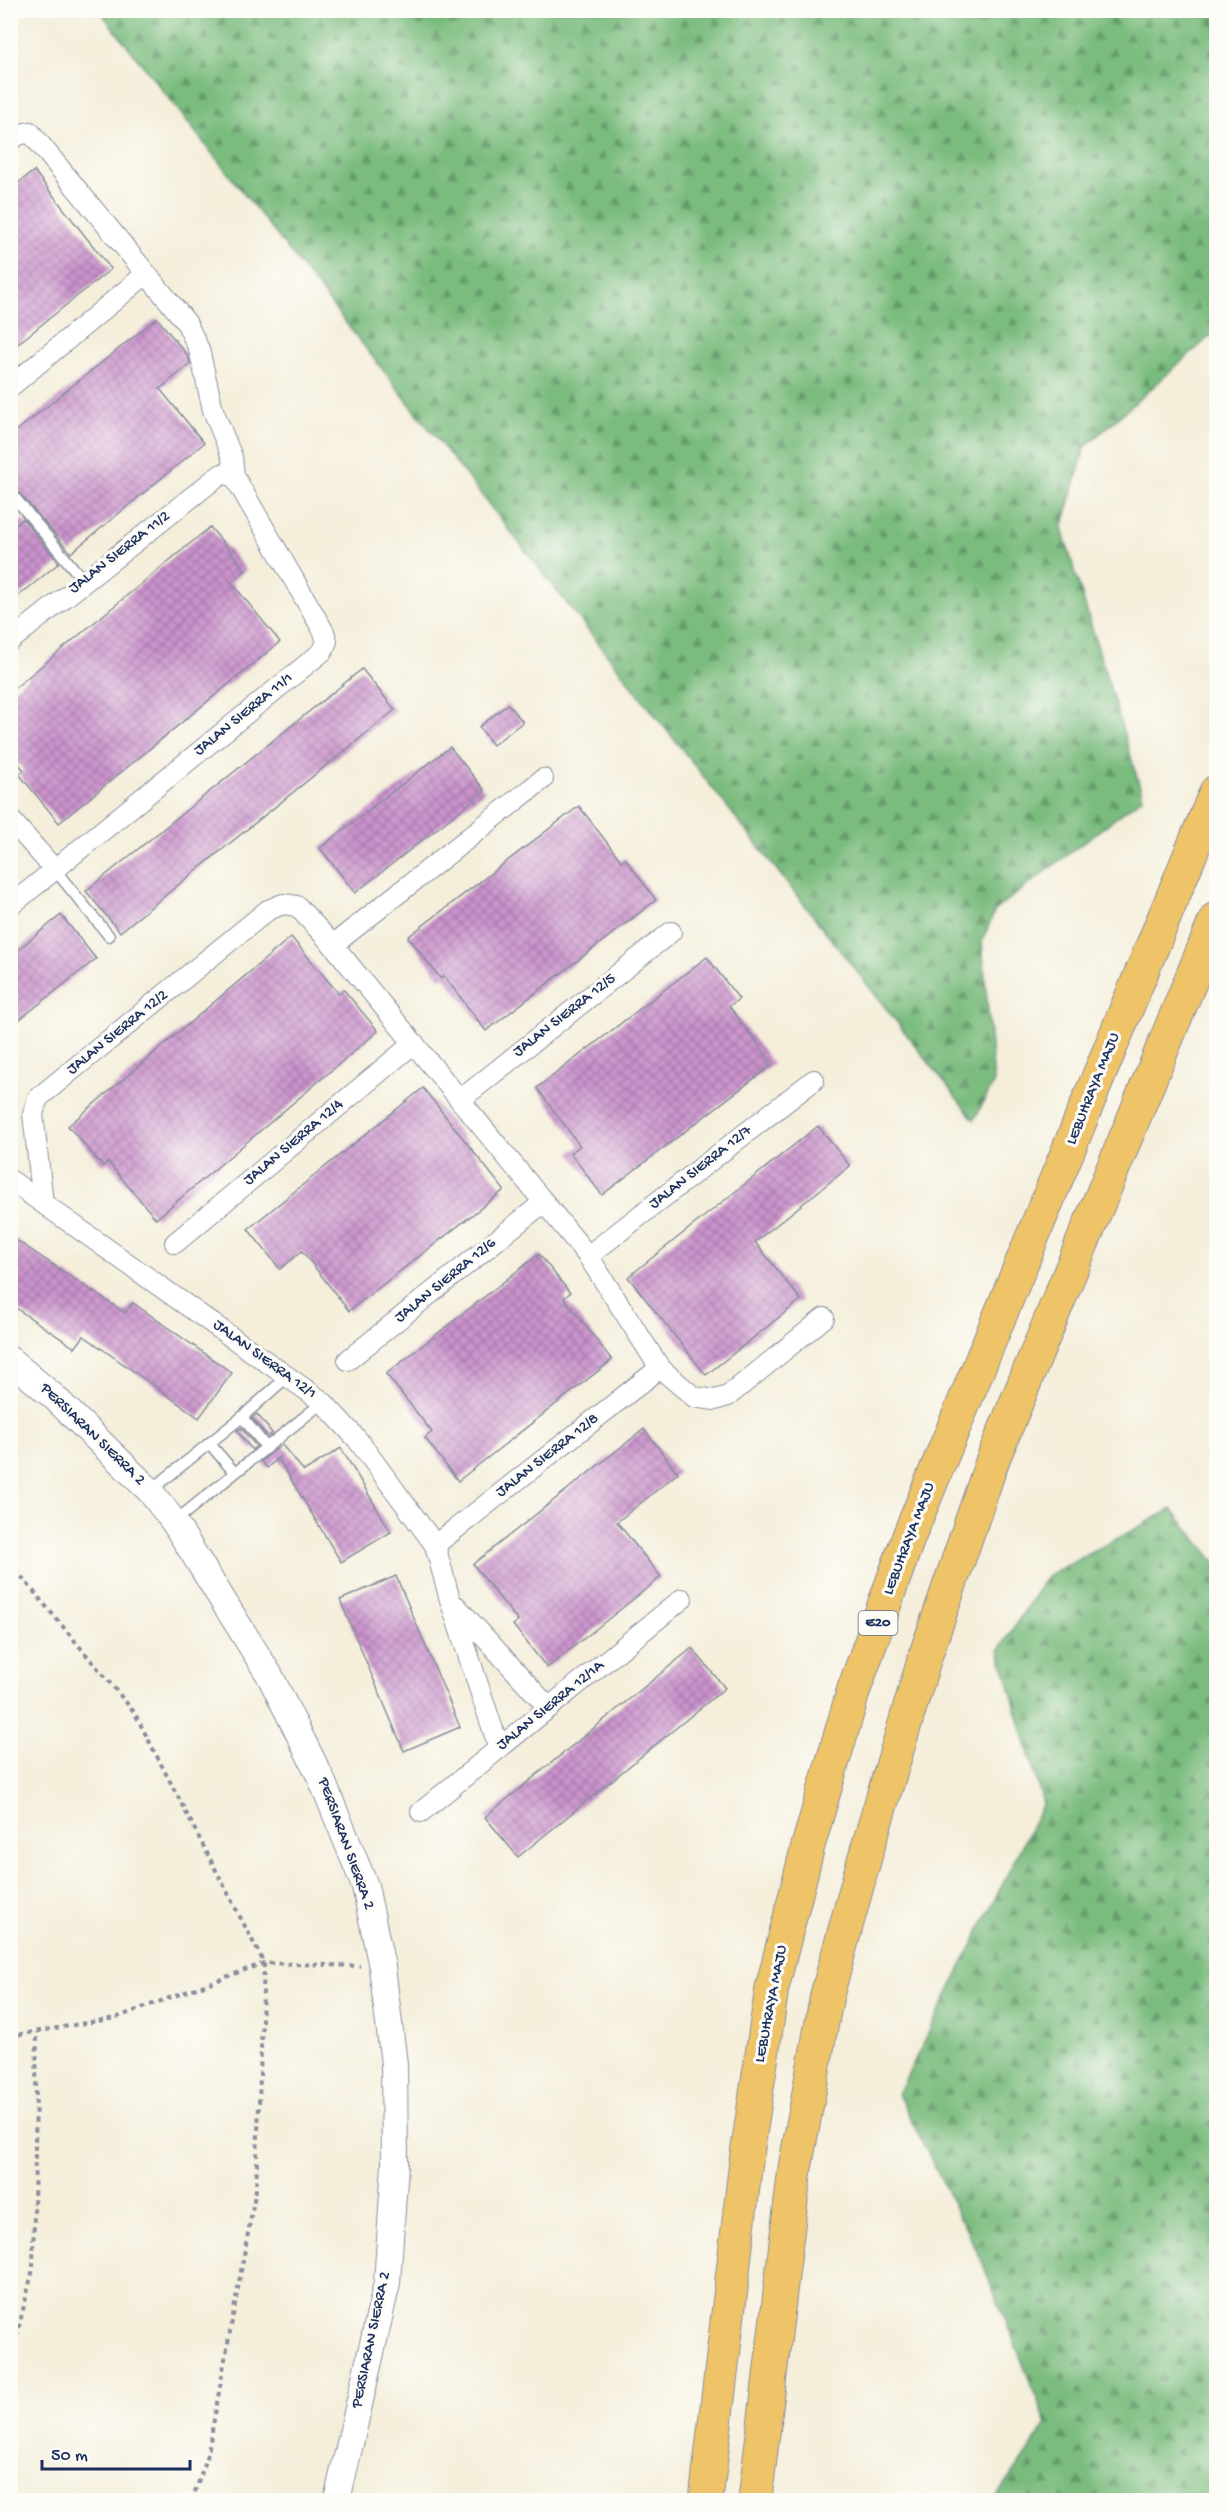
<svg xmlns="http://www.w3.org/2000/svg" width="1227" height="2511" viewBox="0 0 1227 2511" font-family="'Gochi Hand',sans-serif">
<defs>
<pattern id="forest-firs" width="22" height="20" patternUnits="userSpaceOnUse" patternTransform="scale(1.5)"><rect width="22" height="20" fill="#7abc7e"/><path d="M5 1l3.5 6h-7zM16 11l3.5 6h-7z" fill="#63996a"/></pattern>
<pattern id="building-cross-hatch" width="8" height="8" patternUnits="userSpaceOnUse" patternTransform="scale(1.5)"><rect width="8" height="8" fill="#cb93cc"/><path d="M0 0l8 8M0 8l8-8" fill="none" stroke="#a478a9"/></pattern>
</defs>
<rect width="100%" height="100%" fill="#fdfcf7"/>
<filter id="ink" filterUnits="userSpaceOnUse"><feTurbulence type="fractalNoise" baseFrequency=".0167" numOctaves="2"/><feDisplacementMap in="SourceGraphic" scale="12" xChannelSelector="R" yChannelSelector="G"/><feConvolveMatrix kernelMatrix="1 2 1 2 8 2 1 2 1" color-interpolation-filters="sRGB"/></filter>
<filter id="wash" filterUnits="userSpaceOnUse"><feTurbulence type="fractalNoise" baseFrequency=".008" numOctaves="4" result="noise"/><feDisplacementMap in="SourceGraphic" scale="24" xChannelSelector="R" yChannelSelector="G"/><feGaussianBlur stdDeviation="1.35" result="paint"/><feColorMatrix in="noise" values="0 0 0 0 0 0 0 0 0 0 0 0 0 0 0 0 0 1.4 0 .05"/><feComposite in="paint" operator="in"/></filter>
<g filter="url(#wash)">
<rect width="100%" height="100%" fill="#f4eeda"/>
<!-- forest -->
<g fill="url(#forest-firs)" stroke="#4a766e" stroke-width="1.5">
<polygon points="100,11 1216,11 1216,331 1085,447 1062,529 1143,797 995,910 982,942 994,1082 974,1120"/>
<polygon points="1172,1509 1216,1563 1216,2500 994,2500 1047,2424 981,2259 898,2094 1043,1803 999,1650 1047,1576"/>
</g>
<g id="blocks">
<!-- building -->
<g fill="url(#building-cross-hatch)">
<polygon points="34,171 111,269 10,350 10,189"/>
<polygon points="157,318 188,356 190,364 160,389 204,443 71,553 10,482 10,436"/>
<polygon points="23,519 59,563 10,603 10,529"/>
<polygon points="210,527 246,570 231,582 280,642 59,823 19,774 24,770 10,754 10,692"/>
<polygon points="362,669 395,710 120,932 86,891"/>
<polygon points="508,704 523,722 493,745 479,727"/>
<polygon points="450,747 485,791 355,893 320,848"/>
<polygon points="579,806 621,861 625,858 656,900 486,1031 444,976 441,979 408,937"/>
<polygon points="61,915 96,959 10,1027 10,956"/>
<polygon points="291,937 339,994 344,990 378,1031 156,1219 108,1162 103,1166 68,1126"/>
<polygon points="707,957 739,999 729,1006 773,1064 602,1195 570,1153 580,1146 537,1088"/>
<polygon points="423,1088 504,1190 349,1311 302,1251 280,1269 248,1229"/>
<polygon points="818,1126 850,1166 755,1242 801,1300 706,1375 628,1277"/>
<polygon points="10,1236 125,1313 133,1303 232,1373 199,1418 84,1336 75,1348 10,1304"/>
<polygon points="539,1254 570,1293 564,1298 612,1360 458,1481 425,1438 432,1432 386,1374"/>
<polygon points="257,1414 272,1433 268,1437 252,1418"/>
<polygon points="241,1428 256,1446 252,1450 237,1431"/>
<polygon points="644,1429 678,1473 617,1522 661,1577 547,1668 513,1625 518,1621 473,1564"/>
<polygon points="282,1445 304,1471 341,1448 391,1532 341,1562 278,1458 267,1468 261,1461"/>
<polygon points="396,1576 460,1727 404,1751 340,1600"/>
<polygon points="692,1648 725,1688 518,1857 485,1817"/>
</g>
</g>
</g>
<g filter="url(#ink)">
<use href="#blocks" fill-opacity="0" stroke="#888e9c" stroke-width="1.5"/>
<g fill="none" stroke-linecap="round" stroke-linejoin="round">
<defs>
<g id="service">
<polyline points="10,492 84,581"/>
<polyline points="55,870 109,936"/>
<polyline points="242,1417 266,1447"/>
<polyline points="209,1443 234,1472"/>
<polyline points="150,1491 242,1417 288,1376"/>
<polyline points="174,1522 323,1402"/>
</g>
<g id="minor">
<polyline points="10,141 18,135 30,132 186,322 199,349 213,410 232,457 234,476 324,632 327,641 323,651 10,906"/>
<polyline points="10,387 146,274"/>
<polyline points="10,641 212,481 222,474 234,476"/>
<polyline points="10,819 55,870"/>
<polyline points="333,945 543,779"/>
<polyline points="460,1100 671,932"/>
<polyline points="10,1180 323,1402 357,1439 435,1545 450,1600 499,1748"/>
<polyline points="43,1203 33,1114 38,1098 268,910 283,904 297,906 333,945 588,1256 660,1368 694,1397 715,1400 728,1396 824,1318"/>
<polyline points="175,1243 414,1043"/>
<polyline points="588,1256 814,1080"/>
<polyline points="348,1360 544,1202"/>
<polyline points="435,1545 660,1368"/>
<polyline points="456,1606 549,1708"/>
<polyline points="421,1812 682,1599"/>
</g>
<polyline id="tertiary" points="10,1360 54,1397 150,1491 174,1522 270,1676 321,1778 365,1886 382,1967 394,2064 395,2165 387,2283 337,2500"/>
<g id="motorway">
<polyline points="706,2500 746,2161 772,1988 808,1846 854,1689 909,1536 1216,792"/>
<polyline points="755,2500 795,2168 827,1995 865,1857 925,1657 993,1459 1216,919"/>
</g>
</defs>
<!-- service casing -->
<use href="#service" stroke="#888e9c" stroke-width="13"/>
<!-- minor casing -->
<use href="#minor" stroke="#888e9c" stroke-width="22"/>
<!-- tertiary casing -->
<use href="#tertiary" stroke="#888e9c" stroke-width="28"/>
<!-- motorway casing -->
<use href="#motorway" stroke="#888e9c" stroke-width="35"/>
<!-- path -->
<g stroke="#888e9c" stroke-width="4" stroke-dasharray="4.5 4.5" stroke-linecap="butt">
<polyline points="10,1563 134,1712 264,1963 256,2189 207,2458 192,2500"/>
<polyline points="10,2036 115,2018 264,1963 360,1966"/>
<polyline points="10,2363 33,2269 37,2032"/>
</g>
<!-- service -->
<use href="#service" stroke="#fff" stroke-width="10"/>
<!-- minor -->
<use href="#minor" stroke="#fff" stroke-width="20"/>
<!-- tertiary -->
<use href="#tertiary" stroke="#fff" stroke-width="26"/>
<!-- motorway -->
<use href="#motorway" stroke="#efc469" stroke-width="33"/>
</g>
</g>
<g text-anchor="middle" dominant-baseline="central" stroke-width="6" stroke-linejoin="round" paint-order="stroke">
<!-- shield labels -->
<rect fill="#fdfcf7" stroke="#5f6c8c" stroke-width="1.5" x="858.5" y="1611" width="39" height="24" rx="4.5"/>
<g font-size="15" font-weight="bold" fill="#1b2f5e">
<text x="878" y="1623">E20</text>
</g>
<!-- street labels -->
<g font-size="16" fill="#1b2f5e" stroke="#fdfcf7">
<text transform="translate(120 553) rotate(-38)">JALAN SIERRA 11/2</text>
<text transform="translate(244 715) rotate(-39)">JALAN SIERRA 11/1</text>
<text transform="translate(565 1016) rotate(-38)">JALAN SIERRA 12/5</text>
<text transform="translate(118 1033) rotate(-39)">JALAN SIERRA 12/2</text>
<text transform="translate(1094 1089) rotate(-68)">LEBUHRAYA MAJU</text>
<text transform="translate(294 1143) rotate(-40)">JALAN SIERRA 12/4</text>
<text transform="translate(701 1168) rotate(-38)">JALAN SIERRA 12/7</text>
<text transform="translate(446 1281) rotate(-39)">JALAN SIERRA 12/6</text>
<text transform="translate(264 1360) rotate(36)">JALAN SIERRA 12/1</text>
<text transform="translate(92 1435) rotate(44)">PERSIARAN SIERRA 2</text>
<text transform="translate(548 1456) rotate(-38)">JALAN SIERRA 12/8</text>
<text transform="translate(910 1539) rotate(-69)">LEBUHRAYA MAJU</text>
<text transform="translate(551 1706) rotate(-39)">JALAN SIERRA 12/1A</text>
<text transform="translate(345 1844) rotate(70)">PERSIARAN SIERRA 2</text>
<text transform="translate(772 2004) rotate(-79)">LEBUHRAYA MAJU</text>
<text transform="translate(372 2340) rotate(-78)">PERSIARAN SIERRA 2</text>
</g>
</g>
<!-- margin -->
<rect width="1227" height="2511" fill="none" stroke="#fdfcf7" stroke-width="36"/>
<!-- scale -->
<path d="M42 2460v9h148v-9" fill="none" stroke="#1b2f5e" stroke-width="3"/>
<text x="51" y="2460" font-size="18" fill="#1b2f5e" stroke="#fdfcf7" stroke-width="4.5" paint-order="stroke">50 m</text>
</svg>
